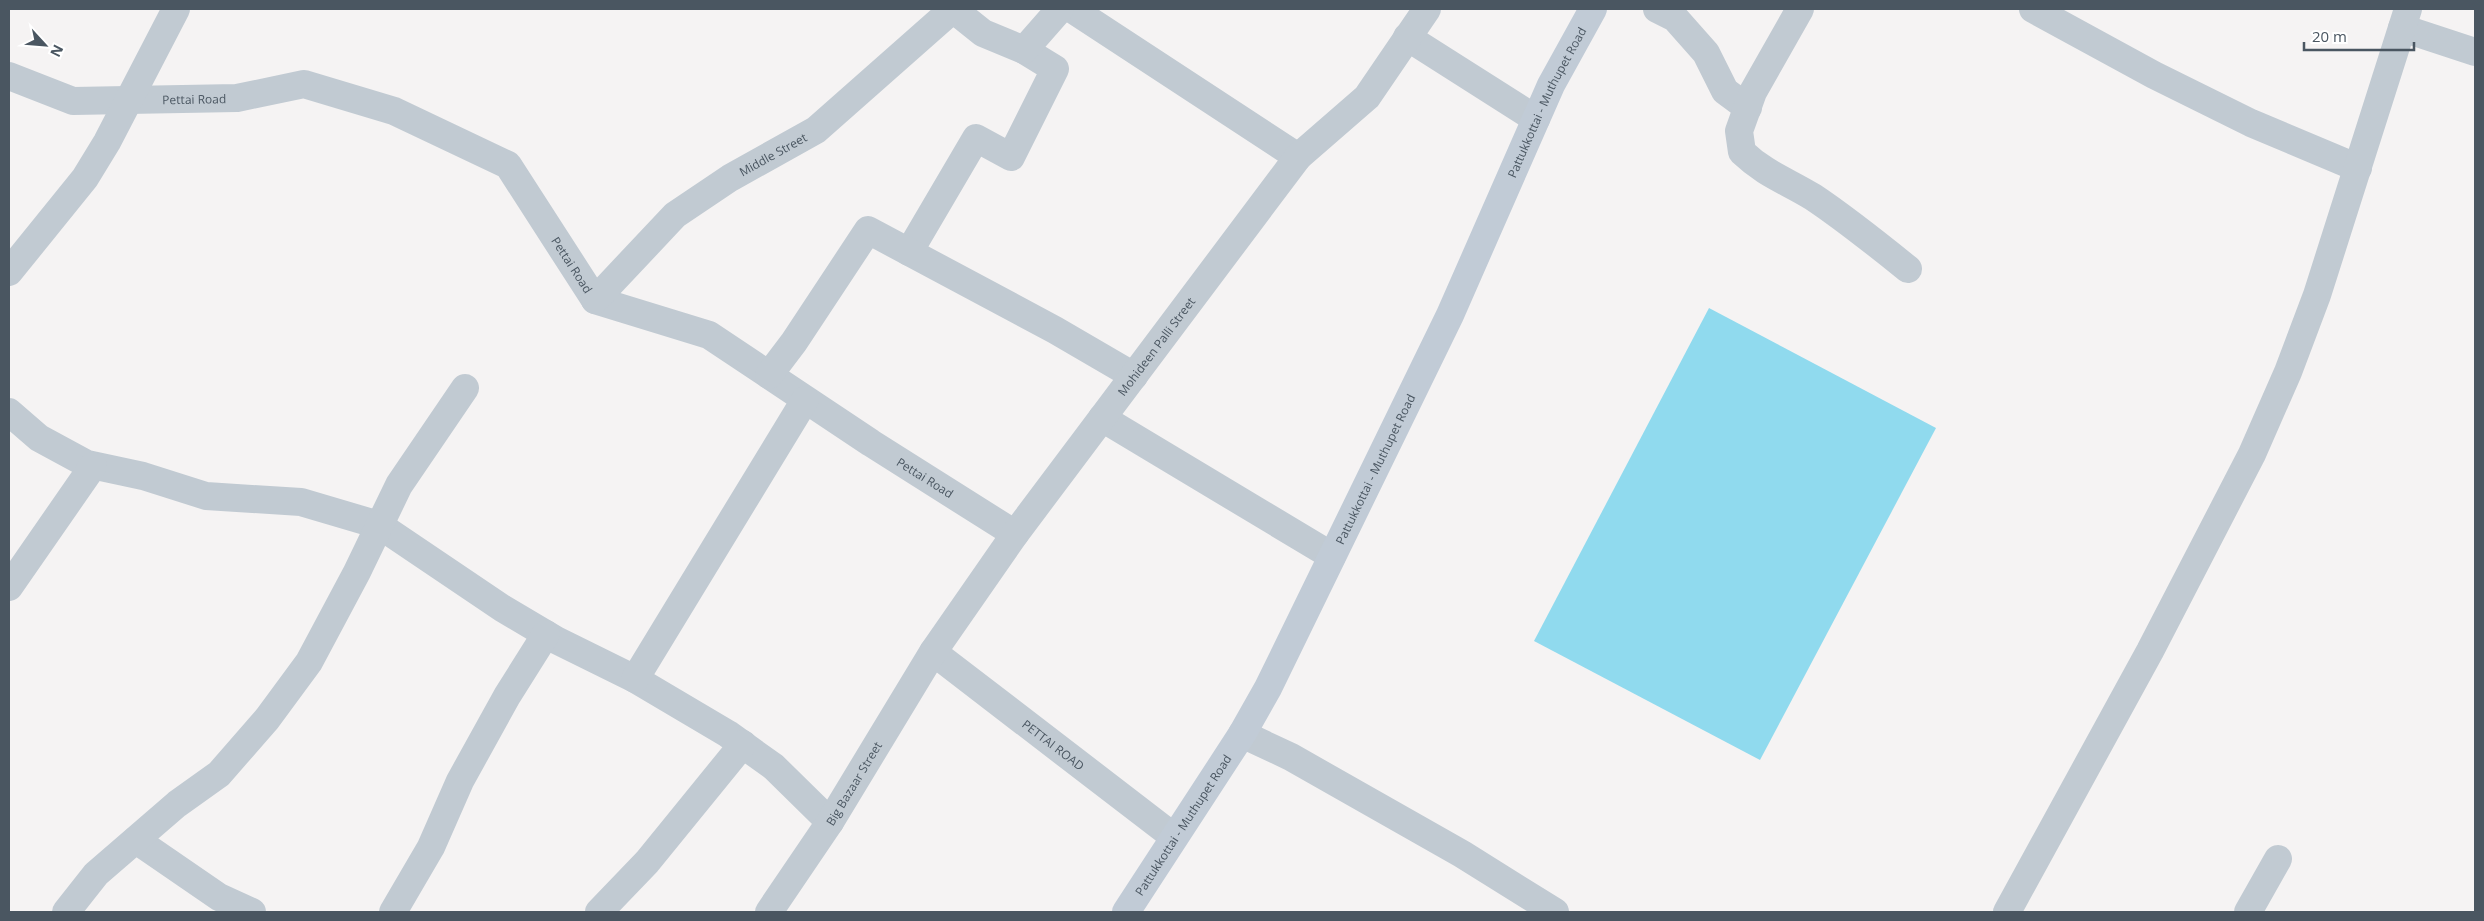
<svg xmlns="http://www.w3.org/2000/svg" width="2484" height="921" viewBox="0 0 2484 921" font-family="'Open Sans',sans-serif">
<rect width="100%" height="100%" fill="#f5f3f3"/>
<!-- water -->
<polygon fill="#90daee" points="1709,308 1936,428 1760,760 1534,641"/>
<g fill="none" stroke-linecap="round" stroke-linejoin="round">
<!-- minor -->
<g stroke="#c1cad2" stroke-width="28">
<polyline points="1072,9 1298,157"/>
<polyline points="1657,9 1675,18 1706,53 1725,91 1748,108"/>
<path d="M1800,9L1753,92L1739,131L1742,152C1765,174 1787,181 1813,197C1846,219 1877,244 1908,269"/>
<polyline points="2033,9 2154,75 2251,123 2358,168"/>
<polyline points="2402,28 2475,52"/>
<polyline points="1407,37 1536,119"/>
<path id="s1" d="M9,76L73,101L237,98L304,84L394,111L508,165L595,300L709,335L871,443L1015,534"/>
<polyline points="909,252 976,138 1011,157 1055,69 1024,50"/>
<polyline points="9,272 85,178 107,142 176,9"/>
<path id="s2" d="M595,300L675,215L730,178L816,130L953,9L983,33L1024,50L1060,9"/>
<polyline points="769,375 794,342 868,230 1055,330 1134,376"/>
<polyline points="9,412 39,438 87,464 143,476 206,496 301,502 379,525 502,608 556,640 635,679 728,734 774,767 830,822"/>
<polyline points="1102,418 1332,556"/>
<polyline points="9,587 93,466"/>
<path id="s3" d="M933,652L1174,837"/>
<polyline points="635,679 805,400"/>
<polyline points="1242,734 1291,757 1462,854 1555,912"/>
<polyline points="136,840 219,897 252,912"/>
<polyline points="66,912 96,874 177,804 219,774 267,719 309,662 357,572 399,485 465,388"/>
<polyline points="393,912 431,847 460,781 507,696 546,634"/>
<polyline points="599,912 647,862 743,744"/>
<path id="s4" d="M769,912L830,822L933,652L1015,534L1298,157L1367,97L1427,9"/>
<polyline points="2007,912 2150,651 2252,454 2288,372 2317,295 2408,9"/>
<polyline points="2248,912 2278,859"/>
</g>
<!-- secondary -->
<path stroke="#c1cbd6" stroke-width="28" id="s5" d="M1126,912L1242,734L1268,688L1450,315L1551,85L1593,9"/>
</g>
<g text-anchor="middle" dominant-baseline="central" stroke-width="4.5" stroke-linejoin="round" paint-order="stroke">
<!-- street labels -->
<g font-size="12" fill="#4a5661" stroke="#fff">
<text stroke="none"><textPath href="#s1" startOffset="190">Pettai Road</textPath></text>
<text stroke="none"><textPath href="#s5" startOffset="914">Pattukkottai - Muthupet Road</textPath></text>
<text stroke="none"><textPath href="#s2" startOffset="232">Middle Street</textPath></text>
<text stroke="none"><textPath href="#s1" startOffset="640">Pettai Road</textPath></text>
<text stroke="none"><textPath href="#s4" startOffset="686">Mohideen Palli Street</textPath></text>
<text stroke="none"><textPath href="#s5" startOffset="509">Pattukkottai - Muthupet Road</textPath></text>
<text stroke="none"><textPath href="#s1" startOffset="1060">Pettai Road</textPath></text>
<text stroke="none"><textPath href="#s3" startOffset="152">PETTAI ROAD</textPath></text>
<text stroke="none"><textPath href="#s4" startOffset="154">Big Bazaar Street</textPath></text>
<text stroke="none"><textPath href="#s5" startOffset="104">Pattukkottai - Muthupet Road</textPath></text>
</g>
</g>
<!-- border -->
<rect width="2484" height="921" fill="none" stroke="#4a5661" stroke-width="20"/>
<!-- north arrow -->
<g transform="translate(45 45) rotate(116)" stroke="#ffffff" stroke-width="4" paint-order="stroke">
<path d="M0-4L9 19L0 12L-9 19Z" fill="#4a5661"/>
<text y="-8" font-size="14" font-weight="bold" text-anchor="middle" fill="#4a5661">N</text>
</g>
<!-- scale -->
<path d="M2304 42v8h110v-8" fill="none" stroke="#4a5661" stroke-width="2.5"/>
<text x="2312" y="42" font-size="15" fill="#4a5661" stroke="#ffffff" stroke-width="4" paint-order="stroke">20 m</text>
</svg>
